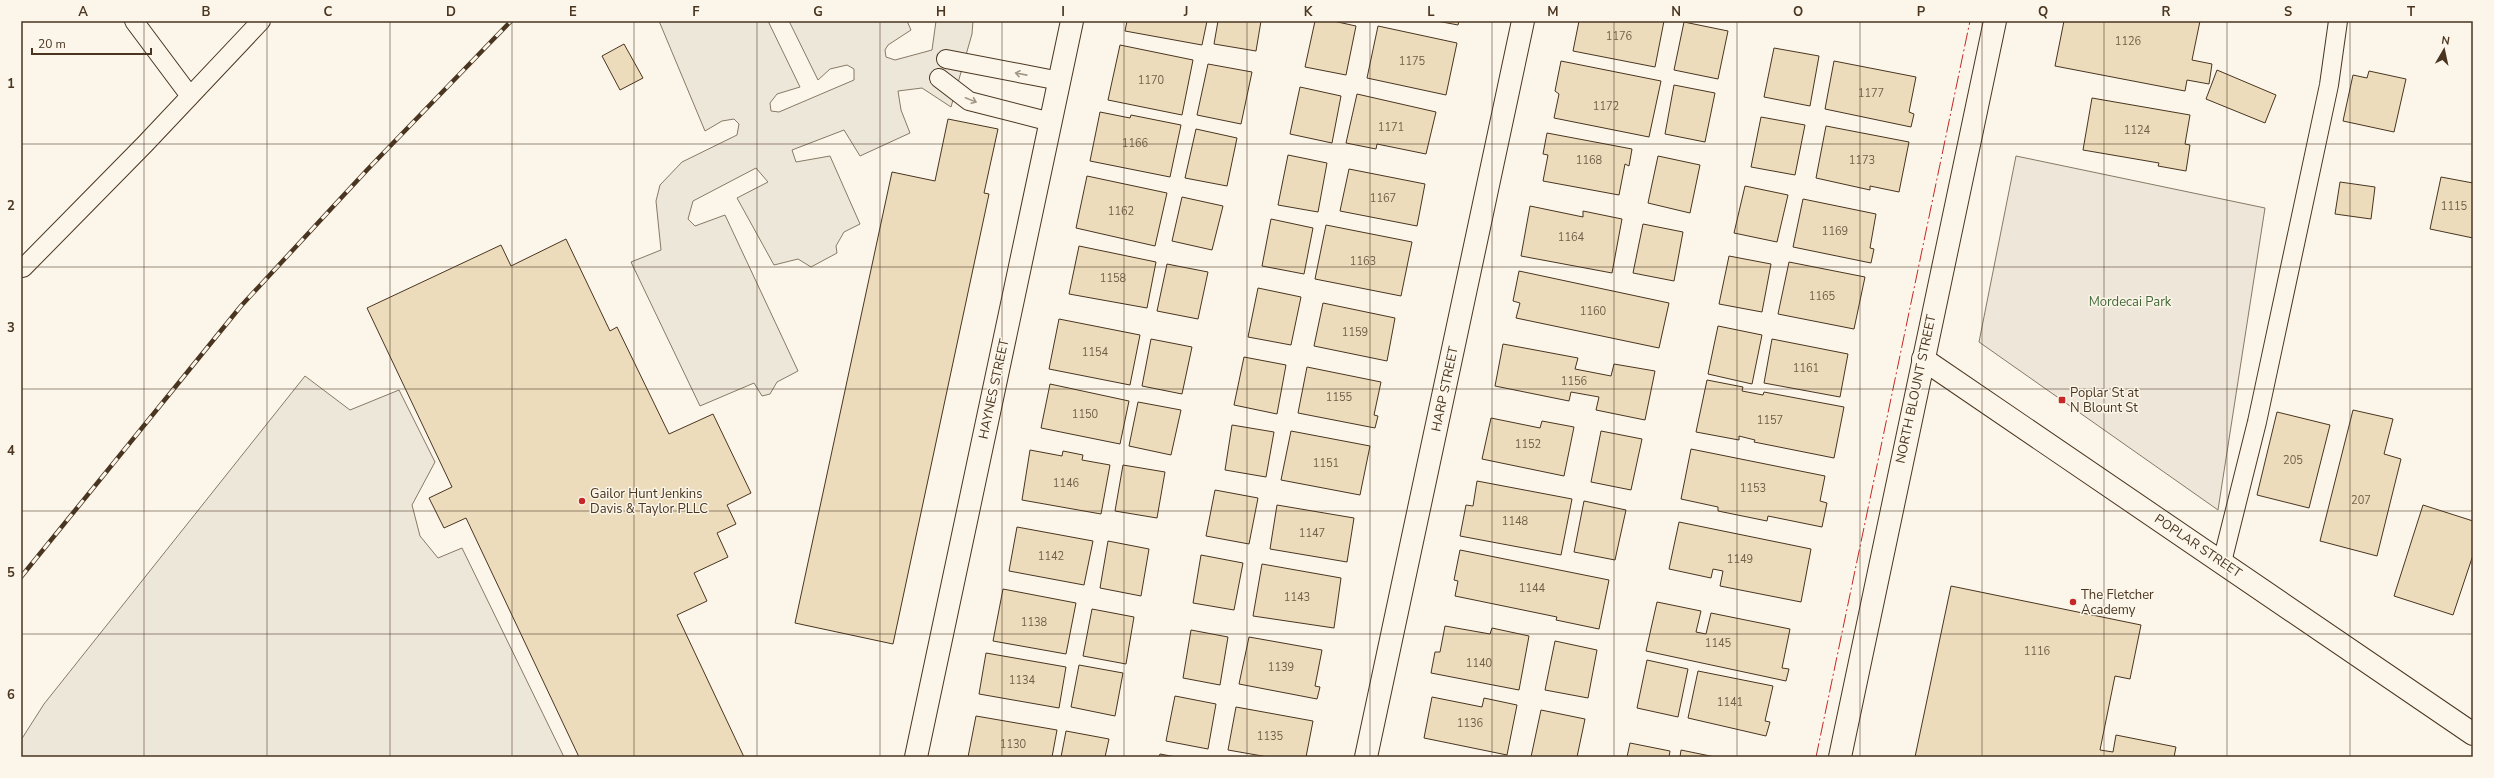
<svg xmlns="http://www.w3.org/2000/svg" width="2494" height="778" viewBox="0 0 2494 778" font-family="'Nunito Sans',sans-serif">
<rect width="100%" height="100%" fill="#fbf6e9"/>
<!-- green -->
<polygon fill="#ede6d9" stroke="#887966" points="2016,156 2265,208 2218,510 1979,342"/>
<!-- parking -->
<g fill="#ede7d9" stroke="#887966">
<polygon points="659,21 768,21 800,87 777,94 770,103 771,111 779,112 854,80 854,69 847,65 830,69 818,80 789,21 907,21 911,30 888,45 885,50 886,57 895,60 932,50 936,21 973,21 972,34 951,107 922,88 898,91 901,110 910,133 860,156 844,130 792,150 796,162 830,156 860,224 844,232 836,246 837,253 811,267 798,259 774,265 737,198 768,182 756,168 693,201 688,219 695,226 725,215 798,371 777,382 770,394 762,396 754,383 700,406 631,262 661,250 656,201 660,185 682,162 737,135 739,124 734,119 722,121 705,131"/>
<polygon points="305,376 350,410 399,390 435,462 412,505 420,536 438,558 462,548 564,757 21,757 21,740 44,704"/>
</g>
<!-- building -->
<g fill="#ecdcbc" stroke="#4a3520">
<polygon points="1127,21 1207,21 1202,45 1125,31"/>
<polygon points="1218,21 1261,21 1256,51 1214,44"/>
<polygon points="1315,21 1333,21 1356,26 1346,75 1305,67"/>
<polygon points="1437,21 1459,21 1458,25"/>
<polygon points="1579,21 1664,21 1655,67 1573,51"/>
<polygon points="2064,21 2200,21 2192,60 2212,64 2209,84 2187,80 2185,91 2055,66"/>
<polygon points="1684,22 1728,31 1718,79 1674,70"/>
<polygon points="1378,26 1457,43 1446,95 1367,78"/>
<polygon points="624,44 643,78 620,90 602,56"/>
<polygon points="1120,45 1193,60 1182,115 1108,100"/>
<polygon points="1774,48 1819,56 1810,106 1764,97"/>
<polygon points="1561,61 1661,81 1649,137 1554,118 1559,94 1555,91"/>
<polygon points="1834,61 1916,77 1909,112 1914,114 1911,127 1825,109"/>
<polygon points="1208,64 1252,72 1241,124 1197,115"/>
<polygon points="2217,70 2276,95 2265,123 2206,99"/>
<polygon points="2369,71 2406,79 2394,132 2343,121 2353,75 2367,78"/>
<polygon points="1674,85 1715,93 1705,142 1665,134"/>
<polygon points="1300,87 1341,96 1332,143 1290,134"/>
<polygon points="1357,94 1436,112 1426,154 1377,144 1376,149 1346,143"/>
<polygon points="2092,98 2190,115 2185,144 2190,145 2186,171 2158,166 2159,163 2083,150"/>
<polygon points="1100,112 1130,118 1131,115 1181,125 1170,177 1090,161"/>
<polygon points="1761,117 1805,125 1795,175 1751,167"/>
<polygon points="948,119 998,129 984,193 989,194 893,644 795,623 892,172 935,181"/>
<polygon points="1826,126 1909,142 1899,192 1870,186 1870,190 1816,178"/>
<polygon points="1196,129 1237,138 1227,186 1185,178"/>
<polygon points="1547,133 1632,149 1629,166 1625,164 1619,195 1543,181 1548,155 1543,154"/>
<polygon points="1288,155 1327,163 1318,212 1278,205"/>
<polygon points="1658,156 1700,165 1690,213 1648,203"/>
<polygon points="1349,169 1425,184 1417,226 1340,211"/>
<polygon points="1087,176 1167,193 1155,246 1076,228"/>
<polygon points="2441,177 2473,183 2473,238 2430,229"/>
<polygon points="2340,182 2375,187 2371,219 2335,214"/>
<polygon points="1745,186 1788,195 1777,242 1734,233"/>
<polygon points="1182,197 1223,206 1212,250 1172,241"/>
<polygon points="1803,199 1876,214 1870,248 1874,249 1871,263 1793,247"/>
<polygon points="1530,206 1583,217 1583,211 1622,219 1612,273 1521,256"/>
<polygon points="1271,219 1313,228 1304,274 1262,266"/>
<polygon points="1643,224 1683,232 1674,281 1633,273"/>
<polygon points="1326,225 1412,242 1401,296 1315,279"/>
<polygon points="566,239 610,331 617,327 669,434 713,414 751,493 727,505 736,524 717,533 728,557 694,573 707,601 677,615 744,757 579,757 466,518 444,528 429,498 452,487 367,308 501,245 511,266"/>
<polygon points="1079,246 1156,262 1147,308 1069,294"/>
<polygon points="1729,256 1771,264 1762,312 1719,304"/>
<polygon points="1789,262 1865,277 1854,329 1778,314"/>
<polygon points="1167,264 1208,272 1198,319 1157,311"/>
<polygon points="1519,271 1669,303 1659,348 1516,318 1520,303 1513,301"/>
<polygon points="1258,288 1301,297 1291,345 1248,337"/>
<polygon points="1323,303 1395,318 1387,361 1314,346"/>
<polygon points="1059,319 1140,335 1130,385 1049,369"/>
<polygon points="1718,326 1762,335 1752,384 1708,374"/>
<polygon points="1151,339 1192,347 1182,394 1142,386"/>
<polygon points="1772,339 1848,354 1840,397 1764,383"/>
<polygon points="1503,344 1578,358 1575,369 1611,376 1614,364 1655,371 1645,420 1596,410 1599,397 1571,392 1569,401 1495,386"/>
<polygon points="1244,357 1286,365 1277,414 1234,405"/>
<polygon points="1307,367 1381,382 1374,415 1378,416 1375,428 1298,413"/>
<polygon points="1707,380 1743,387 1742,391 1763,395 1764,392 1844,407 1834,458 1754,442 1755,440 1739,436 1739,440 1696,432"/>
<polygon points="1050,384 1129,401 1120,444 1041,428"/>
<polygon points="1138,402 1181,410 1171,455 1129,446"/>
<polygon points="2353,410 2393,419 2384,454 2401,459 2377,556 2320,541"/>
<polygon points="2277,412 2330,425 2309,508 2257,495"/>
<polygon points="1491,418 1540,428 1542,421 1574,427 1564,476 1482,459"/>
<polygon points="1232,425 1274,432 1266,477 1225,470"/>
<polygon points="1291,431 1370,446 1360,495 1281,480"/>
<polygon points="1601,431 1642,439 1631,490 1591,482"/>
<polygon points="1691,449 1825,476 1820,501 1827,503 1822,527 1768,516 1767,521 1718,511 1718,507 1681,499"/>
<polygon points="1030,450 1062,456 1063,451 1083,455 1082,460 1110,465 1101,514 1022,500"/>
<polygon points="1123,465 1165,472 1157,518 1115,511"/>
<polygon points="1477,481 1572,499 1561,555 1460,536 1466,505 1473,506"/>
<polygon points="1215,490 1258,498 1249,544 1206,536"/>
<polygon points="1584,501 1626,510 1615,560 1574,552"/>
<polygon points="1277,505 1354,518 1347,562 1270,549"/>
<polygon points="2423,505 2473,521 2473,555 2453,615 2394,596"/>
<polygon points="1679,522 1811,549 1801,602 1720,586 1723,571 1713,569 1711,578 1669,569"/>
<polygon points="1017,527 1093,541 1084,585 1009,571"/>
<polygon points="1108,541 1149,549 1141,596 1100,588"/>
<polygon points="1460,550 1609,580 1599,629 1556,620 1557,617 1455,596 1458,581 1454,580"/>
<polygon points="1201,555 1243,563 1234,610 1193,603"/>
<polygon points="1262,564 1341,578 1334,628 1253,616"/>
<polygon points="1951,586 2141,625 2130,679 2115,676 2100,750 2113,752 2116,735 2176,747 2174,757 1915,757"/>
<polygon points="1003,589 1076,603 1066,654 993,641"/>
<polygon points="1657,602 1701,611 1696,632 1706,634 1711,613 1790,629 1782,668 1789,669 1786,681 1646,651"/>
<polygon points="1092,609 1134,617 1126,664 1083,656"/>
<polygon points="1445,626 1490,634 1492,628 1529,636 1519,690 1431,673 1435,652 1440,652"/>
<polygon points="1191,630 1228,637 1220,685 1183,678"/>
<polygon points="1249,637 1322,650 1315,686 1320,687 1317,699 1239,684"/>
<polygon points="1555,641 1597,650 1588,698 1545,690"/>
<polygon points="986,653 1066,667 1059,708 979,694"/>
<polygon points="1647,660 1688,669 1678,717 1637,708"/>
<polygon points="1079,665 1123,673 1115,716 1071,707"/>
<polygon points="1698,671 1773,686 1765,721 1770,722 1766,736 1688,718"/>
<polygon points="1175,696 1216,704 1208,749 1166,741"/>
<polygon points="1432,697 1482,707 1484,698 1517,705 1507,755 1424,738"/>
<polygon points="1236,707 1313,721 1306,757 1268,757 1228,750"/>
<polygon points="1541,710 1585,719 1577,757 1531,757"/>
<polygon points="976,716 1057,730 1052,757 968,757"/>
<polygon points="1066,731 1109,739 1105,757 1061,757"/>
<polygon points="1630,743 1670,751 1669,757 1627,757"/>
<polygon points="1681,750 1715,757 1680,757"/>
<polygon points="1160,754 1176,757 1159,757"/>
</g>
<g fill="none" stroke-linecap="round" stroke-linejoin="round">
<defs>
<g id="service">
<polyline points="134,21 190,96"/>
<polyline points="946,59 1060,81"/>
<polyline points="939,78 969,101 1051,122"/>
<polyline points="23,268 145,144 261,21"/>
<polyline points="2222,562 2257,422 2329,85 2338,21"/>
</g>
<g id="minor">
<polyline points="1923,359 2473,734"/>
<polyline points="916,757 1072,21"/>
<polyline points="1366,757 1523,21"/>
<polyline points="1840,757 1995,21"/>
</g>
</defs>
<!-- service casing -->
<use href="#service" stroke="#4a3520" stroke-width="20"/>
<!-- minor casing -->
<use href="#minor" stroke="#4a3520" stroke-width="24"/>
<!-- service -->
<use href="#service" stroke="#fbf6e9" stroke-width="18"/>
<!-- minor -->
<use href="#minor" stroke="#fbf6e9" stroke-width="22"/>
<defs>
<polyline id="rail" points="21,577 241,306 367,170 511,21"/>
</defs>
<!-- rail casing -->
<use href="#rail" stroke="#4a3520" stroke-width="4.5"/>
<!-- rail -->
<use href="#rail" stroke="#fbf6e9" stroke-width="3" stroke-dasharray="9" stroke-linecap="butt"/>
<!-- power -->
<polyline stroke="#c62828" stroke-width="1" stroke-dasharray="14 3 2 3" stroke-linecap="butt" points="1816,757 1970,21"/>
</g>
<!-- one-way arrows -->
<defs><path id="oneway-shaft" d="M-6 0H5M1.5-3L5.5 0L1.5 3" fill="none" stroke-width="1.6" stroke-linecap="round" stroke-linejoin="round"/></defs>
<g stroke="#a29684">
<use href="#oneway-shaft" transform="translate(1021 74) rotate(-169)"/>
<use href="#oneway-shaft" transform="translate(971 100) rotate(22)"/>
</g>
<!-- grid -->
<path fill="none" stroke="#4a3520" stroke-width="1" stroke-opacity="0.55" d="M144,21V757M267,21V757M390,21V757M512,21V757M634,21V757M757,21V757M880,21V757M1002,21V757M1124,21V757M1247,21V757M1370,21V757M1492,21V757M1614,21V757M1737,21V757M1860,21V757M1982,21V757M2104,21V757M2227,21V757M2350,21V757M21,144H2473M21,267H2473M21,389H2473M21,511H2473M21,634H2473"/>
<!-- markers -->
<g fill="#c62828" stroke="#fbf6e9" stroke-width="1.5">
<rect x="2058" y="396" width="8" height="8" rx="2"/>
<circle cx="582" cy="501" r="4"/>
<circle cx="2073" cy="602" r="4"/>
</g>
<g text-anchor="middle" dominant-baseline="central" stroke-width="3" stroke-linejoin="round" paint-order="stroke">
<!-- number labels -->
<g font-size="11" fill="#725f47">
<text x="1619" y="36">1176</text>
<text x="2128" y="41">1126</text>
<text x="1412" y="61">1175</text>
<text x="1151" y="80">1170</text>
<text x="1871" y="93">1177</text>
<text x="1606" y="106">1172</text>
<text x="1391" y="127">1171</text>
<text x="2137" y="130">1124</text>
<text x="1135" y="143">1166</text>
<text x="1589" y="160">1168</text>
<text x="1862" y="160">1173</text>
<text x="1383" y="198">1167</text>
<text x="2454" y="206">1115</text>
<text x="1121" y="211">1162</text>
<text x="1835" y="231">1169</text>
<text x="1571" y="237">1164</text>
<text x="1363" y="261">1163</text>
<text x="1113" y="278">1158</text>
<text x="1822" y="296">1165</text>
<text x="1593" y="311">1160</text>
<text x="1355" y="332">1159</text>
<text x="1095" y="352">1154</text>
<text x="1806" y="368">1161</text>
<text x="1574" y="381">1156</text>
<text x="1339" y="397">1155</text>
<text x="1085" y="414">1150</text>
<text x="1770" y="420">1157</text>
<text x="1528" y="444">1152</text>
<text x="2293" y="460">205</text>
<text x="1326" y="463">1151</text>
<text x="1066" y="483">1146</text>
<text x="1753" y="488">1153</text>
<text x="2361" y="500">207</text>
<text x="1515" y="521">1148</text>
<text x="1312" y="533">1147</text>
<text x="1051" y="556">1142</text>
<text x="1740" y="559">1149</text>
<text x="1532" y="588">1144</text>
<text x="1297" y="597">1143</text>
<text x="1034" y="622">1138</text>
<text x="1718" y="643">1145</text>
<text x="2037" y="651">1116</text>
<text x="1479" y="663">1140</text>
<text x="1281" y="667">1139</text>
<text x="1022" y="680">1134</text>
<text x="1730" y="702">1141</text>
<text x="1470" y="723">1136</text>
<text x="1270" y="736">1135</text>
<text x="1013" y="744">1130</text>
</g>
<!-- park labels -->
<g font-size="13" fill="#436837" stroke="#fbf6e9">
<text x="2130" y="302">Mordecai Park</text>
</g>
<!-- street labels -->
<g font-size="13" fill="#4a3520" stroke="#fbf6e9">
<text transform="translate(994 389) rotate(-78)">HAYNES STREET</text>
<text transform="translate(1445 389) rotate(-78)">HARP STREET</text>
<text transform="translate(1916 389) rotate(-78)">NORTH BLOUNT STREET</text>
<text transform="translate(2198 546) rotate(34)">POPLAR STREET</text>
</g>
<!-- poi labels -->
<g font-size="13" fill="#4a3520" stroke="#fbf6e9" text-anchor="start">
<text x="2070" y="393">Poplar St at<tspan x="2070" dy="15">N Blount St</tspan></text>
<text x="590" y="494">Gailor Hunt Jenkins<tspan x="590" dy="15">Davis &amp; Taylor PLLC</tspan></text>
<text x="2081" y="595">The Fletcher<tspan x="2081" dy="15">Academy</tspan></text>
</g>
</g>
<!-- border -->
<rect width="2494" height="778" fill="none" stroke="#fbf6e9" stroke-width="44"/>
<!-- north arrow -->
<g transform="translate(2444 50) rotate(9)" stroke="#fbf6e9" stroke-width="3" paint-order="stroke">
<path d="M0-3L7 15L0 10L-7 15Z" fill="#4a3520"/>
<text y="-6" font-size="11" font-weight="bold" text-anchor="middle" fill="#4a3520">N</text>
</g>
<!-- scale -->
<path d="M32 48v6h119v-6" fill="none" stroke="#4a3520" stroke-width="2"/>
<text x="38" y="48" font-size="12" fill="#4a3520" stroke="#fbf6e9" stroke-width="3" paint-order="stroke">20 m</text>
<rect x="22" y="22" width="2450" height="734" fill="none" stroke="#4a3520" stroke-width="1.5"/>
<g font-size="13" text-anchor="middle" font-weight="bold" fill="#4a3520">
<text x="83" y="16">A</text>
<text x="206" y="16">B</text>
<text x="328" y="16">C</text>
<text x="451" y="16">D</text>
<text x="573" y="16">E</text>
<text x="696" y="16">F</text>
<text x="818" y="16">G</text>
<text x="941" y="16">H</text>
<text x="1063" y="16">I</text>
<text x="1186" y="16">J</text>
<text x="1308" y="16">K</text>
<text x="1431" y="16">L</text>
<text x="1553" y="16">M</text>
<text x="1676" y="16">N</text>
<text x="1798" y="16">O</text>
<text x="1921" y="16">P</text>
<text x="2043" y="16">Q</text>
<text x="2166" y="16">R</text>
<text x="2288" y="16">S</text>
<text x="2411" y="16">T</text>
<text x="11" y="88">1</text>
<text x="11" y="210">2</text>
<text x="11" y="332">3</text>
<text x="11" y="455">4</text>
<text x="11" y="577">5</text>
<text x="11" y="699">6</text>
</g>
</svg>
